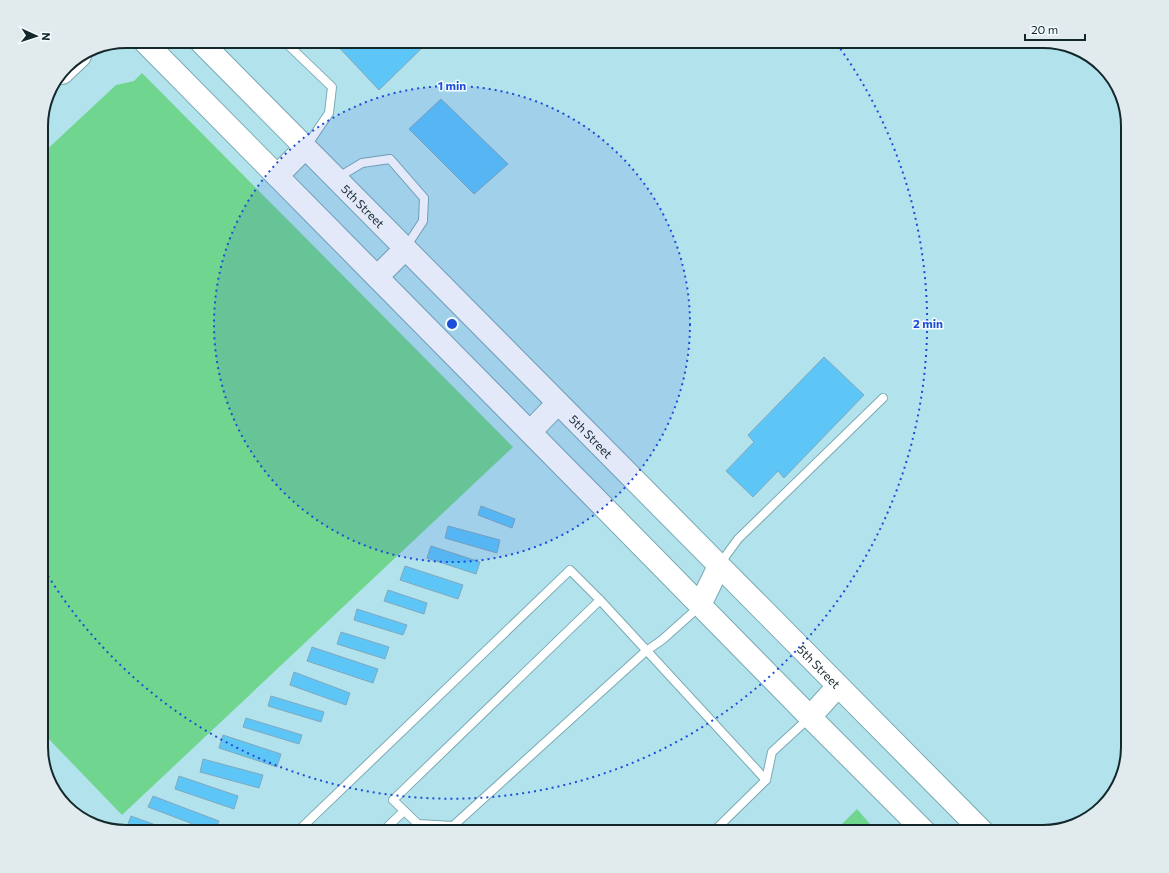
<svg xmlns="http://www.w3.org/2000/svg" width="1169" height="873" viewBox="0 0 1169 873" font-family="Commissioner,sans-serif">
<rect width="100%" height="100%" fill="#b2e3ed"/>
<!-- green -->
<g fill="#70d58f">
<polygon points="142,73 513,447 122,815 41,731 41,155 116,85 134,81"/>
<polygon points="857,809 877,832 834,832"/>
</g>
<!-- building -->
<g fill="#5ec5f7" stroke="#81a8be">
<polygon points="333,41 428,41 428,42 379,90"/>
<polygon points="441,99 508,164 474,194 409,129"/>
<polygon points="824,357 864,395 784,478 778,471 753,497 726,471 754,442 748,435"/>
<polygon points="481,506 515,519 512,528 478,515"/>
<polygon points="448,526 500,540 497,553 445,538"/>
<polygon points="431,546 480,562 476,574 427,558"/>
<polygon points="405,566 463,585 458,599 400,580"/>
<polygon points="388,590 427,603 424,614 384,601"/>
<polygon points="357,609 407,625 403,635 354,620"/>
<polygon points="341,632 389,647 385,659 337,644"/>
<polygon points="312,647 378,669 373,683 307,661"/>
<polygon points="294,672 350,693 346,705 290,685"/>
<polygon points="271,696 324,712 321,722 268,706"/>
<polygon points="246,718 302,735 299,744 243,727"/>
<polygon points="223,735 281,754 277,767 219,748"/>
<polygon points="203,759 263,775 259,788 200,772"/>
<polygon points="179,776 238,796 234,809 175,789"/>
<polygon points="153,796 219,821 214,832 148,807"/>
<polygon points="131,816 175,832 133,832 126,829"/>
</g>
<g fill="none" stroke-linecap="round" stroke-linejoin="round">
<defs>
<g id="lane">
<polyline points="284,41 332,87 329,113 306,147"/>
<polyline points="337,178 362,163 390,159 424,198 423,221 406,247"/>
<polyline points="719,565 738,539 883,398"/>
<polyline points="453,826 418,824 393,800 600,600 766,780"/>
<polyline points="297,832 570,570 600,600"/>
<polyline points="382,832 404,811"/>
<polyline points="459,832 453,826 646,651 662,640 700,606"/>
<polyline points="713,832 766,780 772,752 809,718"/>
</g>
<g id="secondary">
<polyline points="144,41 591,494 810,717 925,832"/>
<path id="s1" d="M200,41L983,832"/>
<polyline points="62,73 80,56"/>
<polyline points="277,176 305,148"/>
<polyline points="377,277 405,249"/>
<polyline points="530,432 558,403"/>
<polyline points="700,605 719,566"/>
<polyline points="810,717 838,686"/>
</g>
</defs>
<!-- lane casing -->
<use href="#lane" stroke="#7aa9b3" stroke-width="10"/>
<!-- secondary casing -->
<use href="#secondary" stroke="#7aa9b3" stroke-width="24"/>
<!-- lane -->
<use href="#lane" stroke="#fff" stroke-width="8"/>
<!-- secondary -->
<use href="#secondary" stroke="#fff" stroke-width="22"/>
</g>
<!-- distance rings -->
<circle cx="452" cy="324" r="238" fill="#1d4ed8" fill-opacity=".12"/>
<g fill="none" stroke="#1d4ed8" stroke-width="2" stroke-dasharray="2 4">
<circle cx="452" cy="324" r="238"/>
<path d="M837 44A476 476 0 1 1 42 566"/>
</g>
<g text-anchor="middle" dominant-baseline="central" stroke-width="3" stroke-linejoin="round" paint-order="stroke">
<!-- street labels -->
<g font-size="12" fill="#14282c" stroke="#f3fcfe">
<text stroke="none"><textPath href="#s1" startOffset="232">5th Street</textPath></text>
<text stroke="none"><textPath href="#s1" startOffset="556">5th Street</textPath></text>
<text stroke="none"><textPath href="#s1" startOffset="880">5th Street</textPath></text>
</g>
</g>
<!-- crop -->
<path d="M0 0H1169V873H0ZM126 48H1043A78 78 0 0 1 1121 126V747A78 78 0 0 1 1043 825H126A78 78 0 0 1 48 747V126A78 78 0 0 1 126 48Z" fill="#e1ebed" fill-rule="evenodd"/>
<path fill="none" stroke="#14282c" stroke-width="2" d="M126 48H1043A78 78 0 0 1 1121 126V747A78 78 0 0 1 1043 825H126A78 78 0 0 1 48 747V126A78 78 0 0 1 126 48Z"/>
<circle cx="452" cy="324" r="6" fill="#1d4ed8" stroke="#f3fcfe" stroke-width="2"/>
<g font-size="12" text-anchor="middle" font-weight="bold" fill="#1d4ed8" stroke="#f3fcfe" stroke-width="3" stroke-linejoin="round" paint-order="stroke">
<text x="452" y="90">1 min</text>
<text x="928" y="328">2 min</text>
</g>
<!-- north arrow -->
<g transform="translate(36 36) rotate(93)" stroke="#f3fcfe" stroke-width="3" paint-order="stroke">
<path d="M0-3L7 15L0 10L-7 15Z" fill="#14282c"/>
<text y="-6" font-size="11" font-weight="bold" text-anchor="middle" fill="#14282c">N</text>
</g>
<!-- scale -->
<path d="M1025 34v6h60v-6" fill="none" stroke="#14282c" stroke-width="2"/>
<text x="1031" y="34" font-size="12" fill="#14282c" stroke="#f3fcfe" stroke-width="3" paint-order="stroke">20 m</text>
</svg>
